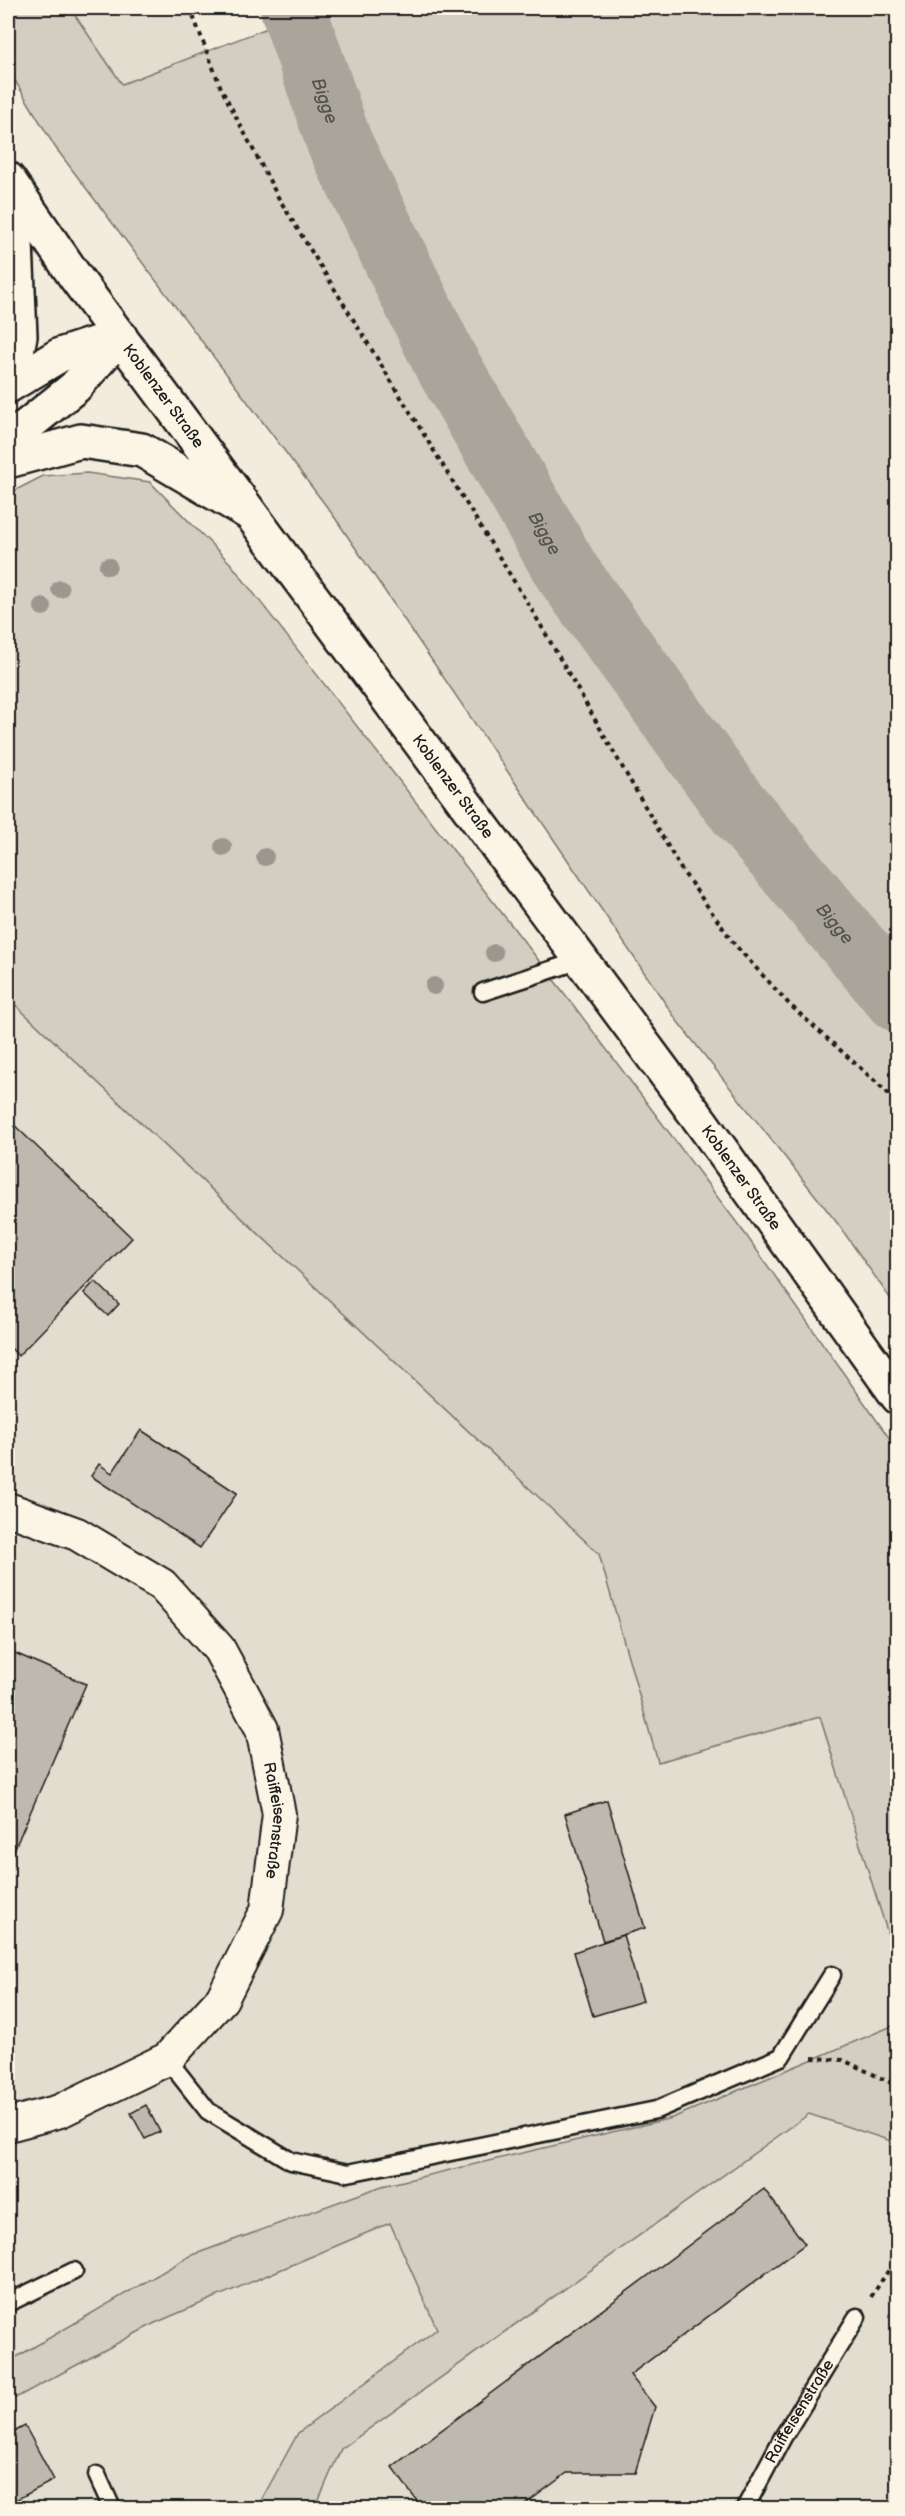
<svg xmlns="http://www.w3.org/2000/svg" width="905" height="2516" viewBox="0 0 905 2516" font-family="'Balsamiq Sans',sans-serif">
<rect width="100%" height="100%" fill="#f3ecdd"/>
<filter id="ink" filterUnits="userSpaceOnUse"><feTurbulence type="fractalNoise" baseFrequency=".0167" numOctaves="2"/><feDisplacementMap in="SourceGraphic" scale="12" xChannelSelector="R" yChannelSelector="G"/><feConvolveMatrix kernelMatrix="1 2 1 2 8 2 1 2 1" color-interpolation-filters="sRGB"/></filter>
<g filter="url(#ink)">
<!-- built -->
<g fill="#e3ddcf">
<polygon points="70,8 189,8 206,51 122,84"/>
<polygon points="8,998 599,1555 658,1762 820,1717 898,1963 897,2024 672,2118 382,2186 191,2256 8,2362"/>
<polygon points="809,2114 897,2143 897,2508 315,2508 341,2449"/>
<polygon points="390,2223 437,2329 298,2433 257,2508 8,2508 8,2402 155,2323"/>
</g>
<!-- green -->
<g fill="#d3cec1" stroke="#78756e" stroke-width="1.5">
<polygon points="8,8 70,8 122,84 270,27 378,247 406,229 354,133 313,9 897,8 897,1308 838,1224 678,1022 333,515 55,147 8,69"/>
<polygon points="87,473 150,482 231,564 571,1002 746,1235 897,1449 897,1963 820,1717 658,1762 599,1554 8,998 8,494 43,476"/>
<polygon points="897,2024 897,2143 809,2114 341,2449 315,2508 257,2508 298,2433 437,2329 390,2223 155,2323 8,2402 8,2362 190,2256 382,2186 672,2118"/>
</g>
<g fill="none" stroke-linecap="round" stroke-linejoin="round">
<!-- river -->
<path stroke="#aaa59b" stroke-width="66" id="s1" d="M293,8L339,142L444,359L567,572L733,802L898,999"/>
</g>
<!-- building -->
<g fill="#beb9ae" stroke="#1c1c1c" stroke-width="1.5">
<polygon points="8,1119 132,1238 18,1356 8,1345"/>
<polygon points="95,1281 119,1304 108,1316 84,1293"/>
<polygon points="141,1430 237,1493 200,1548 91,1476 99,1464 112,1473"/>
<polygon points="8,1650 86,1684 8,1864"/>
<polygon points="607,1800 645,1928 603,1941 565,1814"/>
<polygon points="623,1935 643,2001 593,2016 574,1952"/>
<polygon points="146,2105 160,2132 145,2139 131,2113"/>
<polygon points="764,2189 805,2244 630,2375 655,2407 635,2473 567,2473 520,2508 422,2508 392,2467"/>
<polygon points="25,2426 54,2480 8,2504 8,2435"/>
</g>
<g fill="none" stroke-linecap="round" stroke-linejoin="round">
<defs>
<g id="service">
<polyline points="483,992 581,960"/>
<polyline points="167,2059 208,2111 291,2161 348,2173 656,2110 781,2057 832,1975"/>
<polyline points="8,2303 74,2271"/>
<polyline points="97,2475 112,2508"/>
<path id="s2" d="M745,2508L783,2437L857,2317"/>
</g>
<g id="minor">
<path id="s3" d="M8,1509L77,1534L162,1585L219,1649L262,1729L279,1814L267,1910L222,1999L167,2059L60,2111L8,2125"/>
</g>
<g id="secondary">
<path id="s4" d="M8,179L76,278L702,1123L898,1397"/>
</g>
<g id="motorway">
<polyline points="8,200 16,243 20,336 15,362 8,375"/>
<polyline points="8,386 60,355 118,336"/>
<polyline points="8,441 75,387 120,336"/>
<polyline points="8,461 81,441 142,450 249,513"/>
</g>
</defs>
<!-- service casing -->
<use href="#service" stroke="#1c1c1c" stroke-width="21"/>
<!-- minor casing -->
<use href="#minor" stroke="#1c1c1c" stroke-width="36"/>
<!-- secondary casing -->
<use href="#secondary" stroke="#1c1c1c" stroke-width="38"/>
<!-- motorway casing -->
<use href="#motorway" stroke="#1c1c1c" stroke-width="38"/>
<!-- path -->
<g stroke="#1c1c1c" stroke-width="4" stroke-dasharray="4.5 4.5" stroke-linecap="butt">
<polyline points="190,8 221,88 278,197 536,617 681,869 735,945 789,1004 898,1102"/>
<polyline points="812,2058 843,2060 898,2086"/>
<polyline points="871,2297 898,2256"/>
</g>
<!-- service -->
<use href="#service" stroke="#fcf5e5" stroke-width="16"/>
<!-- minor -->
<use href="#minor" stroke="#fcf5e5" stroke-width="32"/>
<!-- secondary -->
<use href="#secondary" stroke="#fcf5e5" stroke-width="33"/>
<!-- motorway -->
<use href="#motorway" stroke="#fcf5e5" stroke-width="33"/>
</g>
<!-- trees -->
<g fill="#9b978e">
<circle cx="108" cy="566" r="9"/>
<circle cx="60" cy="589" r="9"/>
<circle cx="43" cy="607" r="9"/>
<circle cx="223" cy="847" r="9"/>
<circle cx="265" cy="857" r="9"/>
<circle cx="494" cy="953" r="9"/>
<circle cx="434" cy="986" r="9"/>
</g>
</g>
<g text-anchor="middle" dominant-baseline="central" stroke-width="4.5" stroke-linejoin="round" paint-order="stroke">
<!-- street labels -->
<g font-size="16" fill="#1c1c1c" stroke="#fcf5e5">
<text stroke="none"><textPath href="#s4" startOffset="267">Koblenzer Straße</textPath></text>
<text stroke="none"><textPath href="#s4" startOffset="753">Koblenzer Straße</textPath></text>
<text stroke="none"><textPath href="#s4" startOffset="1239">Koblenzer Straße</textPath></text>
<text stroke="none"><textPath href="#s3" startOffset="442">Raiffeisenstraße</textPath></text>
<text stroke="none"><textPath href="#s2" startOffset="111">Raiffeisenstraße</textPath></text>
</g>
<!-- water labels -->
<g font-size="18" font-style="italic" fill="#55534f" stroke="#fcf5e5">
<text stroke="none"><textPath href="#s1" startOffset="98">Bigge</textPath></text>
<text stroke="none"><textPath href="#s1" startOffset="584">Bigge</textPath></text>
<text stroke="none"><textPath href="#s1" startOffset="1071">Bigge</textPath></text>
</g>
</g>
<!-- margin -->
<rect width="905" height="2516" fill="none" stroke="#fcf5e5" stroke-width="30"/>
<rect x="15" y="15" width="875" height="2486" fill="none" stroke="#1c1c1c" stroke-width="2" filter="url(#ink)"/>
</svg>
